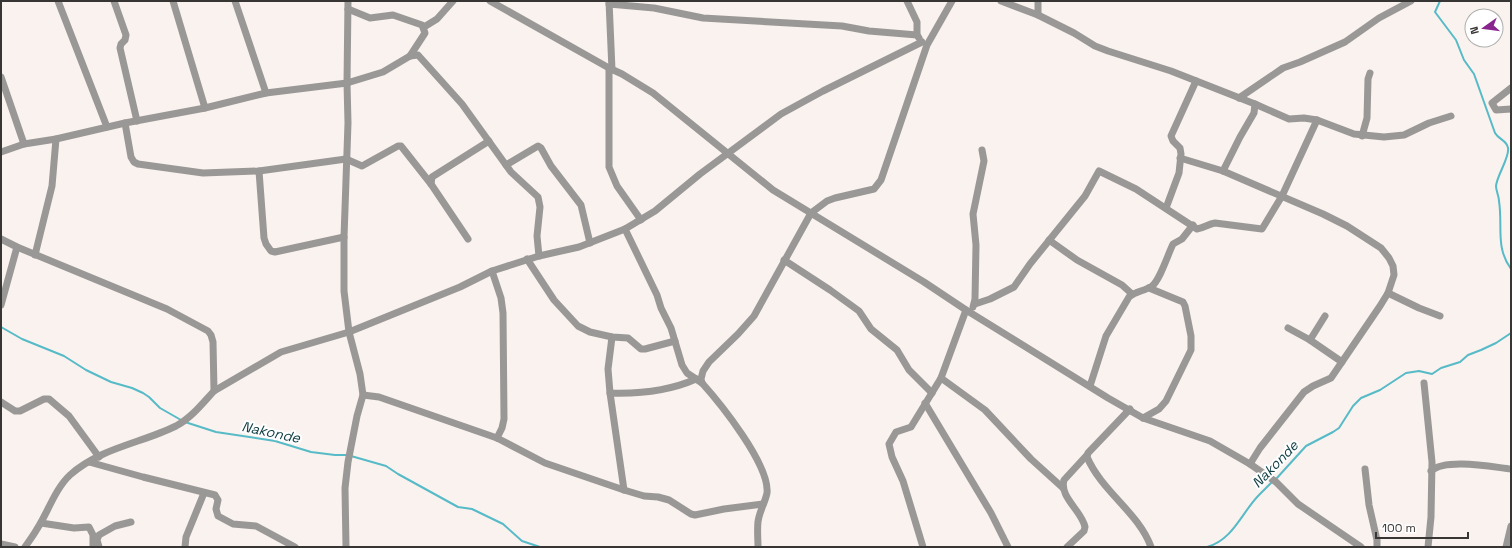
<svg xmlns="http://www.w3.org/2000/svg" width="1512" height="548" viewBox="0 0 1512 548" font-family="'Space Grotesk',sans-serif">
<rect width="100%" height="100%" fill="#f9f2ef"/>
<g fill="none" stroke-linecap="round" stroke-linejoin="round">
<!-- stream -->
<g stroke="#56bac7" stroke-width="2">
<path d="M1440,1L1435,12L1456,40L1464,60L1474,74L1495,133C1499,140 1507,140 1508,148C1510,157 1497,175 1496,186C1496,191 1499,196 1499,201C1503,226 1495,247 1511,269"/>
<polyline points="1,327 22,339 64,356 86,370 111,382 132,388 143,393 149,397 160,408 181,420"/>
<polyline points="185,422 216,432 275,441 311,452 335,455 347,455"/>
<polyline points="351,456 386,466 398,474 458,507 472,509 503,524 522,541 540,547"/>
<polyline points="1276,479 1306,446 1333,432 1339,428 1353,406 1361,398 1380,390 1406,373 1419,371 1432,374 1441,368 1460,362 1468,355 1481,350 1496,343 1511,333"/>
<path d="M1207,547C1233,540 1242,512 1259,495C1264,490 1268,486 1273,481"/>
</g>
<!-- street -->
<g stroke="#9a9896" stroke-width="7">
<polyline points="58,1 107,127"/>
<polyline points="114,1 126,35 125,40 121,44 120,48 137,121"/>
<polyline points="173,1 205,108"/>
<polyline points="235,1 266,93"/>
<polyline points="490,1 609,68 622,74 653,93 773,190 924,282 966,310 1108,398 1143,418 1210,441 1250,464 1276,482 1298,504 1361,547"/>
<polyline points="609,1 612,70"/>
<polyline points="907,1 917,22 917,35 919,38"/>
<polyline points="1001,1 1038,15 1074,33 1095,46 1108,51 1171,71 1255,104 1289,119 1304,118 1317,120 1354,134 1384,137 1404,135 1429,123 1451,116"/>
<polyline points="1038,1 1038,15"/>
<polyline points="609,4 654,8 703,18 842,26 869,31 917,35"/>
<polyline points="348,9 370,18 393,15 422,25 425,33 410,56"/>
<polyline points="424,27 437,19 453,1"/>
<polyline points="609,68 609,167 617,186 641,220"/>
<polyline points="1,77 24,144"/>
<polyline points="1511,88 1492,103 1496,110 1511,109"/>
<polyline points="1239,98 1283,68 1300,62 1345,42 1379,18 1411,1"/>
<polyline points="125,123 131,157 134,162 138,164 203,173 259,171 346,159 362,166 398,146 401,146 431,184 468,239"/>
<polyline points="1362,136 1367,118 1368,79 1370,73"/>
<polyline points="1,152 24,144 56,139 125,123 205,108 266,93 347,83 383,72 410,56 418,55 462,104 511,172 538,197 540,207 537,236 539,256"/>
<polyline points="1180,158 1223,171 1323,214 1347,226 1381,248 1389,258 1393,266 1394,275 1388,293 1380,306 1331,378 1313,386 1304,392 1260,448 1250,464"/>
<polyline points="506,165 538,146 541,148 551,166 581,205 590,243"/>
<polyline points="259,171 264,238 266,244 271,251 275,252 344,237"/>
<polyline points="1223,171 1240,137 1254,113 1255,104"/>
<polyline points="431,184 432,177 489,141"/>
<polyline points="1166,208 1179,173 1181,154 1180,148 1173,141 1171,136 1196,81"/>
<polyline points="625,229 657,295 661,308 671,328 682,365 687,373 702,383"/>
<path d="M1,239L17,247L167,309L208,331L211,335L213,342L214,391C202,404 191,418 176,426C142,443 100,448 70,475C55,489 48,512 37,529C33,536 29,541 25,547"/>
<polyline points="1049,240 1077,260 1122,285 1132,294"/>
<polyline points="35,255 52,186 56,139"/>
<polyline points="527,259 554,300 578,326 590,332 612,337 628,338 641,349 645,349 675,341"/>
<polyline points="784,260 830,290 859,311 871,329 897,350 909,370 932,393"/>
<polyline points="492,271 501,298 503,313 504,419 502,428 497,438"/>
<polyline points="1388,293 1419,308 1440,316"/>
<path d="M975,304L990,299L1014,287L1030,264L1085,196L1099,171L1136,189L1197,229C1204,228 1208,224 1215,223L1262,229L1282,196L1317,120"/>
<polyline points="1,305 17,247"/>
<polyline points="973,307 975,299 976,245 973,214 984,161 982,150"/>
<polyline points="1288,328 1310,340 1342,362"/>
<polyline points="612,337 608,369 610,393 624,490"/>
<polyline points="1310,340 1325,316"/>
<polyline points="941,378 985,410 1031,459 1063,488"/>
<polyline points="1424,383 1432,462 1431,517 1428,547"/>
<path d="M1090,386L1106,336L1129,297C1136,291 1145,291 1152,286C1160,280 1168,254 1173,244L1182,239L1193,225"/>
<polyline points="214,391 281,352 349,332 460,287 492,271 539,256 579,247 625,229 655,211 700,174 781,114 823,91 922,42"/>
<path d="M610,393C639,394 669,391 696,379"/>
<polyline points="363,395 379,397 497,438 545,463 624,490 644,496 658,497 669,500 691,514 695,515 724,509 763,504"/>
<polyline points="1,402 15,411 20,411 44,399 49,399 69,416 99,457"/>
<polyline points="925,403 991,513 1008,547"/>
<path d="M1130,409L1088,453L1087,457C1102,492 1139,513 1151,547"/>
<polyline points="1143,418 1159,409 1166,401 1191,350 1191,336 1185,306 1183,302 1149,288"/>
<polyline points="89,462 143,477 215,495 218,500 216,509 218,516 233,524 256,526 295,547"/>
<polyline points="1365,469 1369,505 1377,540 1377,547"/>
<path d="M1431,471C1446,458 1492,467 1511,469"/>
<polyline points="41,523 74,528 89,527 93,535 93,547"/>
<polyline points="1,544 15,547"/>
<polyline points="99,547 97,540 99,535 115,526 131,522"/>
<polyline points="185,547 186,537 204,493"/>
<polyline points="346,547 345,488 348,462 357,416 363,395 360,374 349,332 344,291 344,237 348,123 347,83 348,1"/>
<path d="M758,547C758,539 757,530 758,522C759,512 765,503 767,493C770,465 720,403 702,383L701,379L703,371L709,362L738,334L754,316L811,213L827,201L835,198L874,189L881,180L927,45L952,1"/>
<polyline points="923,547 903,481 892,457 889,444 896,432 911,427 941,378 966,310"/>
<path d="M1067,547L1084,531L1085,527C1082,511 1059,497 1064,480L1087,455"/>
<polyline points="1506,547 1511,526"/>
</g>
</g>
<g text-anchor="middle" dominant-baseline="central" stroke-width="4" stroke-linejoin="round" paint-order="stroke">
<!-- water labels -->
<g font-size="14" font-style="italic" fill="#124046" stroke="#fff">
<text transform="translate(271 432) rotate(12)">Nakonde</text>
<text transform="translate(1275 464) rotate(-46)">Nakonde</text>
</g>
</g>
<!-- border -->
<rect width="1512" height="548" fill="none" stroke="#383635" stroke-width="4"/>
<!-- north arrow -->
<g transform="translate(1484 28) rotate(256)"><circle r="19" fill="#ffffff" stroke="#afafae"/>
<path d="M0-3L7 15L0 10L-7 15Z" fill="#89258d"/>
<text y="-6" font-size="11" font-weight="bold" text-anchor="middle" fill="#383635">N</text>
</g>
<!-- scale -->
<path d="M1376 532v6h92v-6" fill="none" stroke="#383635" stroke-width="2"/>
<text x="1382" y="532" font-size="12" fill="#383635" stroke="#ffffff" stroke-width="3" paint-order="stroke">100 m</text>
</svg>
